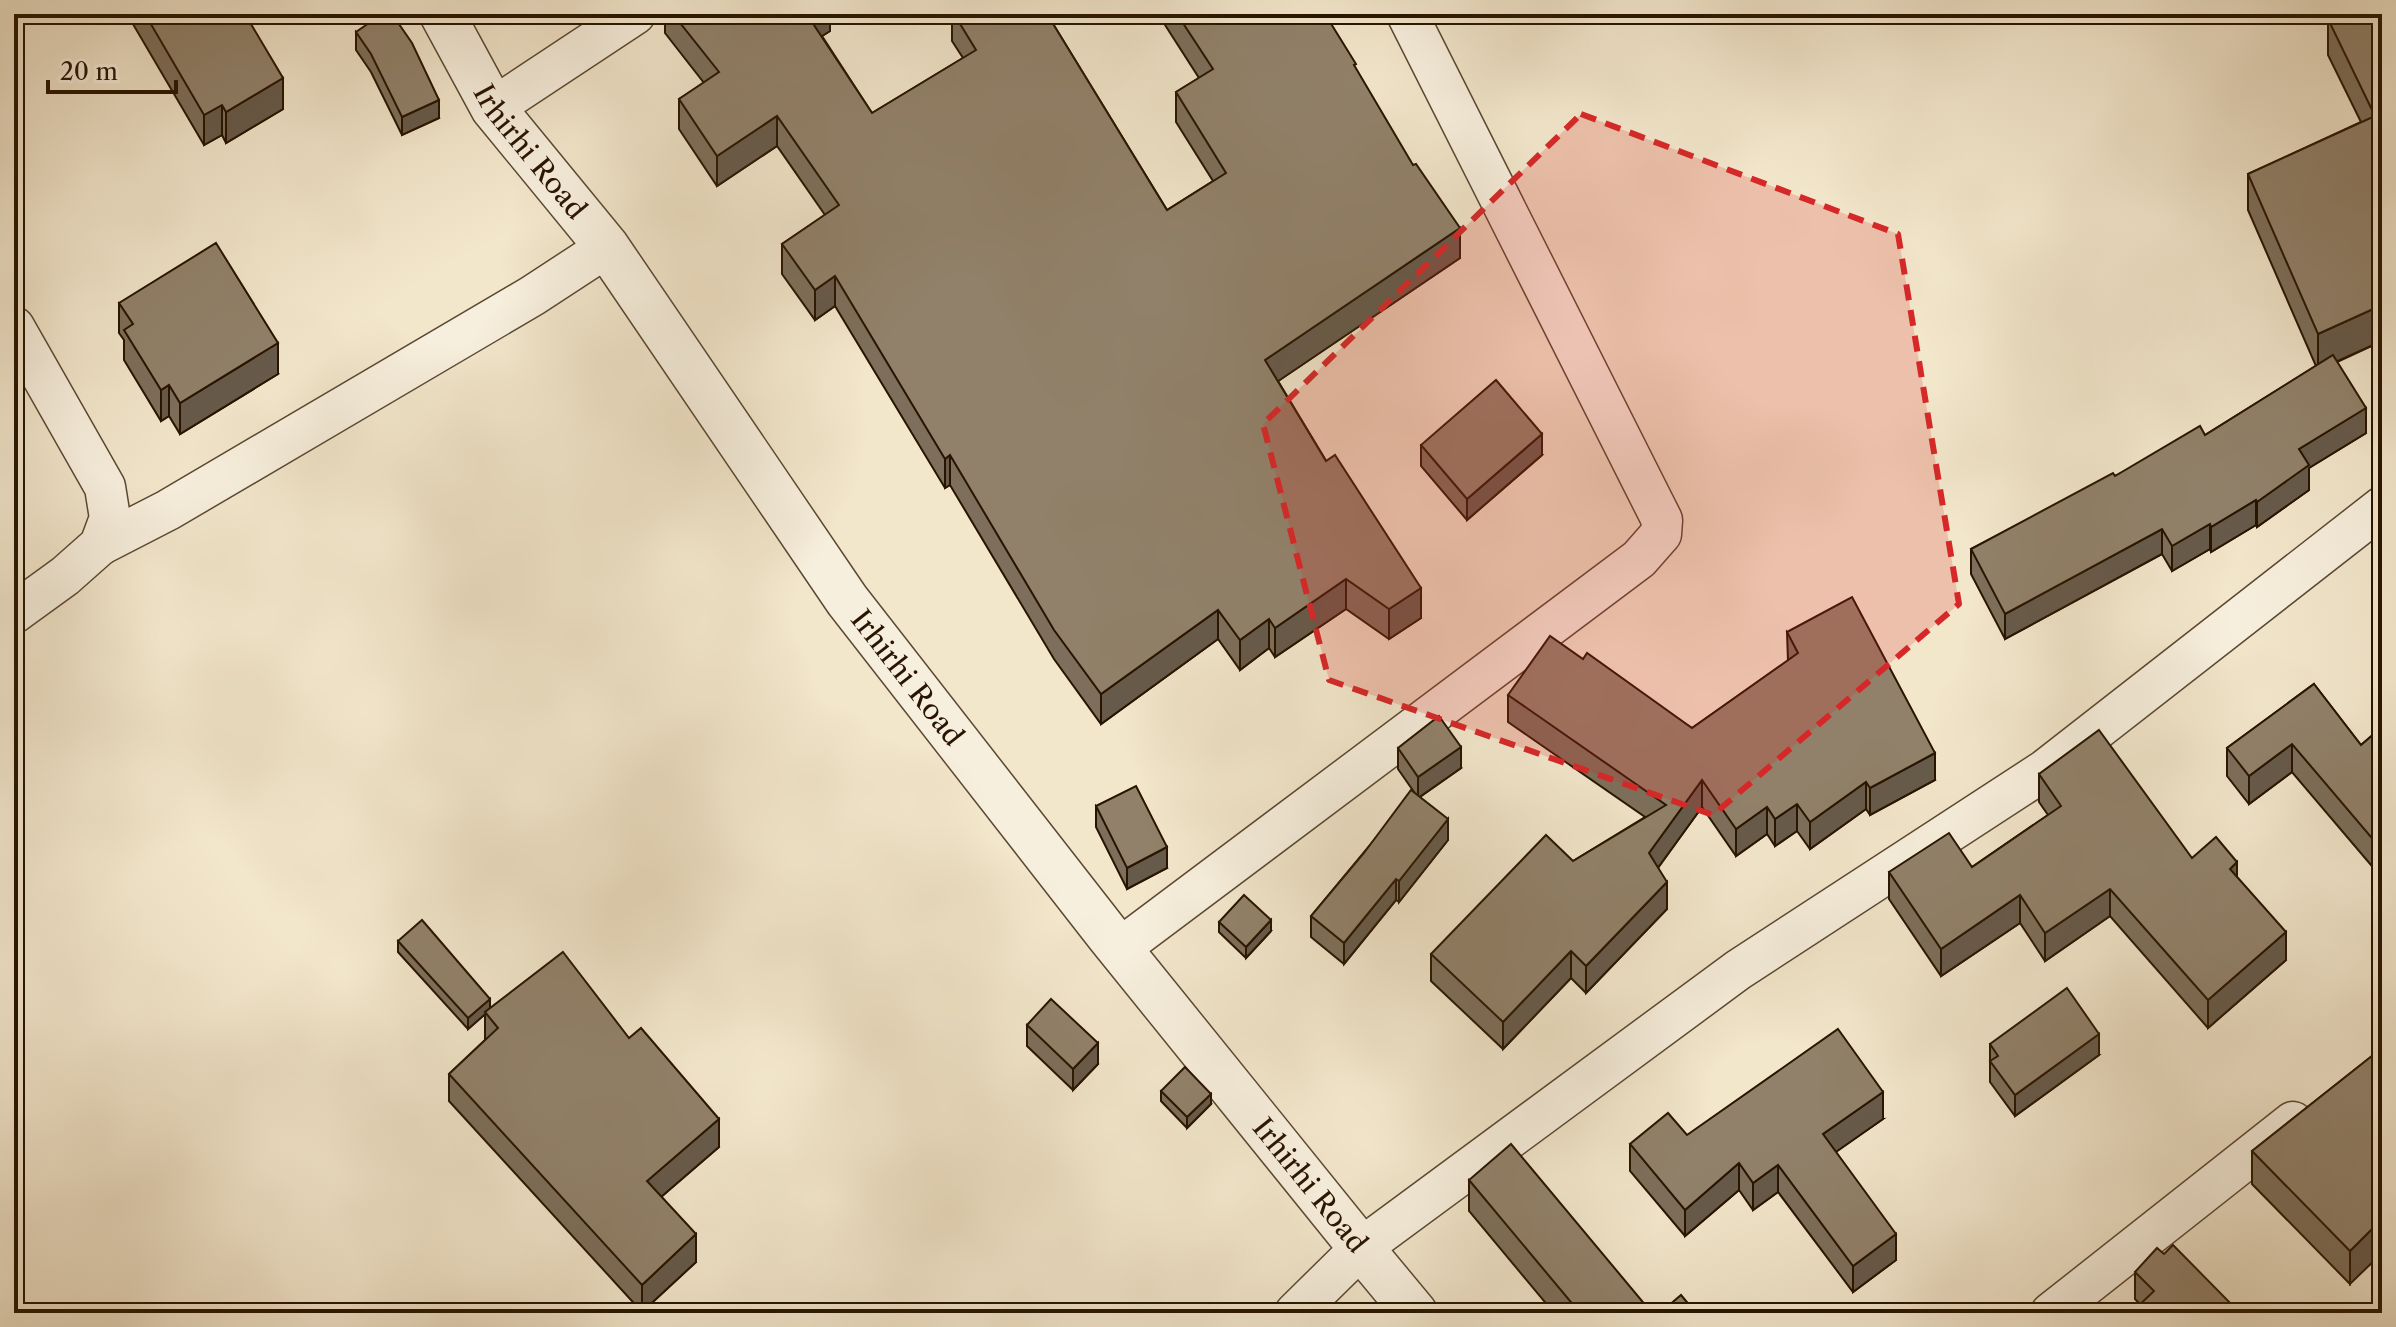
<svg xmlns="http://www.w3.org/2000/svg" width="2396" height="1327" viewBox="0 0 2396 1327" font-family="'Libre Caslon Text',serif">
<rect width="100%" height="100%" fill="#f2e6cb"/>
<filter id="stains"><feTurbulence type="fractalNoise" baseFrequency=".0025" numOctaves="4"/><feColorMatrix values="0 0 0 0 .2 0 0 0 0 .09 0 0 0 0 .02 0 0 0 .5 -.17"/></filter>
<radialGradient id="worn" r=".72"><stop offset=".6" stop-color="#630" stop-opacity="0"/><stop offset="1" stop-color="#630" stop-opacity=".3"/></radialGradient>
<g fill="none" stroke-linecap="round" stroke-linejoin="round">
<defs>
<g id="minor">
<polyline points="493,108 635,14"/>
<polyline points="14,327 105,487 110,518 100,545 65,576 14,613"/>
<polyline points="100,545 168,510 532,296 607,247"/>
<polyline points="1119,949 1639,559 1661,534 1662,520 1407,14"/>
<polyline points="1295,1313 1361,1248 1738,970 2045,770 2382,507"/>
<polyline points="2051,1313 2293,1122"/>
</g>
<g id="tertiary">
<path id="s1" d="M442,14L493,108L607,247L847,600L1109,936L1361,1248L1415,1313"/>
</g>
</defs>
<!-- minor casing -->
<use href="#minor" stroke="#5a4833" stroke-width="43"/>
<!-- tertiary casing -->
<use href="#tertiary" stroke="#5a4833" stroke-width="47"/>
<!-- minor -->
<use href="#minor" stroke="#f7efdd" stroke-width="40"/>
<!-- tertiary -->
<use href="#tertiary" stroke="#f7efdd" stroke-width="44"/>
</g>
<!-- wall -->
<g fill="#7d6f5b" stroke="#281400" stroke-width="2">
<polygon points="130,14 245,14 283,109 226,143 222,135 204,145 130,19"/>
<polygon points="665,14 830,14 830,31 822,36 872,113 963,58 952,41 952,14 1047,14 1167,210 1213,181 1176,122 1176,92 1199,78 1158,14 1325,14 1460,258 1278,381 1421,618 1389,639 1346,609 1275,657 1269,648 1240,670 1218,639 1101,724 1054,659 950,485 945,488 835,306 815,320 782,274 782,244 825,215 777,146 717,186 679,129 679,99 704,83 665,33"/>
<polygon points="2382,14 2382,341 2337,362 2366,433 2309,468 2309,490 2257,527 2256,525 2211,552 2210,549 2172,571 2162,554 2005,639 1971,574 1971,549 2115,476 2205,435 2316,366 2248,210 2248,174 2361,122 2328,55 2328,19"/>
<polygon points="356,32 439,118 402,135 371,72 356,50"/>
<polygon points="119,303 278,374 180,434 169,416 161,421 124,360 124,340 119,333"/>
<polygon points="1421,445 1542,455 1467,520 1421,466"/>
<polygon points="1787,632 1935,780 1870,815 1866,809 1810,849 1797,831 1775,846 1767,834 1736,856 1702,807 1658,868 1667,909 1586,993 1571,978 1503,1049 1431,981 1431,954 1573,861 1645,817 1508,722 1508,695 1583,659 1692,728 1788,661"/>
<polygon points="2314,684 2361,745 2382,727 2382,878 2292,772 2249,804 2227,776 2227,748"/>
<polygon points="1398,748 1461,768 1420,797 1448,840 1399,902 1396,900 1344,964 1311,937 1311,916 1414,792 1398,769"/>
<polygon points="2039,774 2192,858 2237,877 2286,960 2208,1028 2110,916 2045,961 2020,923 1941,976 1889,899 1889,872 1972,867 2048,815 2039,802"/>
<polygon points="1096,806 1167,868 1127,889 1096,827"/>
<polygon points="1219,922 1271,931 1246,958 1219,932"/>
<polygon points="398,941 490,1008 629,1038 719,1147 661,1197 696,1262 642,1312 449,1101 449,1074 485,1040 485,1014 468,1029 398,952"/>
<polygon points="1027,1025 1098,1064 1073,1090 1027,1046"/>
<polygon points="1990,1044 2099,1055 2015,1116 1990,1082"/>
<polygon points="2382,1048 2350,1284 2252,1184 2252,1151"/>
<polygon points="1161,1091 1211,1104 1187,1128 1161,1101"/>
<polygon points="1883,1119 1835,1152 1896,1260 1853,1292 1778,1192 1753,1210 1739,1190 1685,1236 1630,1171 1630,1144 1687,1135"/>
<polygon points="1469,1180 1652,1313 1554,1313 1469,1211"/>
<polygon points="2164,1254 2240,1313 2140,1304 2135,1299 2135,1272"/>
</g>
<!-- shaded-wall -->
<g fill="#665a4a" stroke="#281400" stroke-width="2">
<polygon points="811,14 830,14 830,31 808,45 808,16"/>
<polygon points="283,78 283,109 226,143 226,112"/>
<polygon points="439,100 439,118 402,135 402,117"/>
<polygon points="222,105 222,135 204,145 204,115"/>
<polygon points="777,116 777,146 717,186 717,156"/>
<polygon points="1460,228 1460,258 1265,390 1265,360"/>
<polygon points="835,276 835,306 815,320 815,290"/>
<polygon points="2382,305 2382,341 2318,370 2318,334"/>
<polygon points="278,343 278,374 180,434 180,403"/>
<polygon points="169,385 169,416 161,421 161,390"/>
<polygon points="2366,408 2366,433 2309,468 2309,490 2257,527 2257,502 2299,449"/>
<polygon points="1542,434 1542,455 1467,520 1467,499"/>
<polygon points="950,455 950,485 945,488 945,459"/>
<polygon points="2256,500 2256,525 2211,552 2211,527"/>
<polygon points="2210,524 2210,549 2172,571 2172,546"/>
<polygon points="2162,529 2162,554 2005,639 2005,614"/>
<polygon points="1346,579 1346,609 1275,657 1275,628"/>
<polygon points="1421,588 1421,618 1389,639 1389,609"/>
<polygon points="1218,610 1218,639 1101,724 1101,694"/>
<polygon points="1269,619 1269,648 1240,670 1240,640"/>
<polygon points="2292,744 2292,772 2249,804 2249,776"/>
<polygon points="1461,747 1461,768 1418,798 1418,777"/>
<polygon points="1935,753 1935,780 1870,815 1870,788"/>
<polygon points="1702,780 1702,807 1649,880 1649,853"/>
<polygon points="1866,782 1866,809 1810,849 1810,822"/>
<polygon points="1797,804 1797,831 1775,846 1775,819"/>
<polygon points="1767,807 1767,834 1736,856 1736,829"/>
<polygon points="1448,819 1448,840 1399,902 1399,881"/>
<polygon points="1167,847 1167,868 1127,889 1127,868"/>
<polygon points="2237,862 2237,889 2230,869"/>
<polygon points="1396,879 1396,900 1344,964 1344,943"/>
<polygon points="1667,882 1667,909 1586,993 1586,966"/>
<polygon points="2110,889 2110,916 2045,961 2045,933"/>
<polygon points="2020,895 2020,923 1941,976 1941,949"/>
<polygon points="1271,920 1271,931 1246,958 1246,947"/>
<polygon points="2286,932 2286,960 2208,1028 2208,1000"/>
<polygon points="1571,951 1571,978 1503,1049 1503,1022"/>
<polygon points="490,999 490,1010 468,1029 468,1018"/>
<polygon points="2099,1034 2099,1055 2015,1116 2015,1095"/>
<polygon points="1098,1043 1098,1064 1073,1090 1073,1069"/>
<polygon points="1883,1092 1883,1119 1823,1161 1823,1134"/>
<polygon points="1211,1094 1211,1104 1187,1128 1187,1117"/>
<polygon points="719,1119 719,1147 647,1209 647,1181"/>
<polygon points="1739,1163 1739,1190 1685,1236 1685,1210"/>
<polygon points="1778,1165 1778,1192 1753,1210 1753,1183"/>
<polygon points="2382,1219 2382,1253 2350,1284 2350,1251"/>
<polygon points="696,1234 696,1262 642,1312 642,1285"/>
<polygon points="1896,1234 1896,1260 1853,1292 1853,1266"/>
</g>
<!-- building -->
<g fill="#91816a" stroke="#281400" stroke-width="2">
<polygon points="145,14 245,14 283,78 226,112 222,105 204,115"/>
<polygon points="382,14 392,14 412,43 439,100 402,117 371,54 356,32"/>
<polygon points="673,14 811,14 808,16 872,113 976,50 954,14 1047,14 1167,210 1226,173 1176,92 1213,69 1177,14 1325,14 1356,64 1354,65 1413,165 1416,164 1460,228 1265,360 1326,461 1335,455 1421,588 1389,609 1346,579 1275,628 1269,619 1240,640 1218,610 1101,694 1054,630 950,455 945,459 835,276 815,290 782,244 839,205 777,116 717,156 679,99 719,72"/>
<polygon points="2338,14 2382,14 2382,305 2318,334 2248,174 2375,116 2328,19"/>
<polygon points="216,243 278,343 180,403 169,385 161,390 124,330 133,324 119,303"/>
<polygon points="2333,355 2366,408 2299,449 2309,465 2257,502 2256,500 2211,527 2210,524 2172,546 2162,529 2005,614 1971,549 2113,473 2115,476 2200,426 2205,435"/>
<polygon points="1496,380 1542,434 1467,499 1421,445"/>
<polygon points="1852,597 1935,753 1870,788 1866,782 1810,822 1797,804 1775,819 1767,807 1736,829 1702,780 1649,853 1667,882 1586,966 1571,951 1503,1022 1431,954 1546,835 1573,861 1666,805 1508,695 1550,636 1583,659 1587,653 1692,728 1798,653 1787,632"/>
<polygon points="2314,684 2361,745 2382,727 2382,850 2292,744 2249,776 2227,748"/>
<polygon points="1439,716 1461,747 1418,777 1398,748"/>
<polygon points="2099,730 2192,858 2216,837 2237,862 2230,869 2286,932 2208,1000 2110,889 2045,933 2020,895 1941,949 1889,872 1949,833 1972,867 2061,806 2039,774"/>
<polygon points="1136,786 1167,847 1127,868 1096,806"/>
<polygon points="1411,790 1448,819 1399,881 1396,879 1344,943 1311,916 1364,853"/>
<polygon points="1244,895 1271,920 1246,947 1219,922"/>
<polygon points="422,920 490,999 468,1018 398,941"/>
<polygon points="563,952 629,1038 641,1028 719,1119 647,1181 696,1234 642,1285 449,1074 498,1028 485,1012"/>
<polygon points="2067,988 2099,1034 2015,1095 1990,1061 1998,1056 1990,1044"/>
<polygon points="1051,999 1098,1043 1073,1069 1027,1025"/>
<polygon points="1838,1029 1883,1092 1823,1134 1896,1234 1853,1266 1778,1165 1753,1183 1739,1163 1685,1210 1630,1144 1668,1113 1687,1135"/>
<polygon points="2382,1048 2382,1219 2350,1251 2252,1151"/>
<polygon points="1185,1067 1211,1094 1187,1117 1161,1091"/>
<polygon points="1511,1144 1652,1313 1580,1313 1469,1180"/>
<polygon points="2173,1245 2240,1313 2131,1313 2154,1291 2135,1272 2157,1248 2164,1254"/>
<polygon points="1681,1295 1696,1313 1660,1313"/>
</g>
<!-- marked area -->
<path fill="#d62828" fill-opacity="0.2" stroke="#d62828" stroke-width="6" stroke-dasharray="16 10" stroke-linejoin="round" d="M1581,114L1898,234L1959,604L1713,815L1329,680L1263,424Z"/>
<g text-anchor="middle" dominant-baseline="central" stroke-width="7" stroke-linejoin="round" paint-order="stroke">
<!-- street labels -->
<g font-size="28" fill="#281400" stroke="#f7efdd">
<text stroke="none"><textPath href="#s1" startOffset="164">Irhirhi Road</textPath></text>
<text stroke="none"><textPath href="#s1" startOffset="812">Irhirhi Road</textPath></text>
<text stroke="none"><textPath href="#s1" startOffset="1460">Irhirhi Road</textPath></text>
</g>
</g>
<!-- margin -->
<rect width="2396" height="1327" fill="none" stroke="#f2e6cb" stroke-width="48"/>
<rect x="16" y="16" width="2364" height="1295" fill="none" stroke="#281400" stroke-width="4"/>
<rect x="24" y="24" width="2348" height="1279" fill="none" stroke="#281400" stroke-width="2"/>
<!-- scale -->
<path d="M48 80v12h128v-12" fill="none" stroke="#281400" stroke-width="4"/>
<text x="60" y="80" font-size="24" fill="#281400" stroke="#f7efdd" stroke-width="6" paint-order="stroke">20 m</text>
<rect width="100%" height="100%" filter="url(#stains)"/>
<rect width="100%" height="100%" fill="url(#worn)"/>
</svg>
